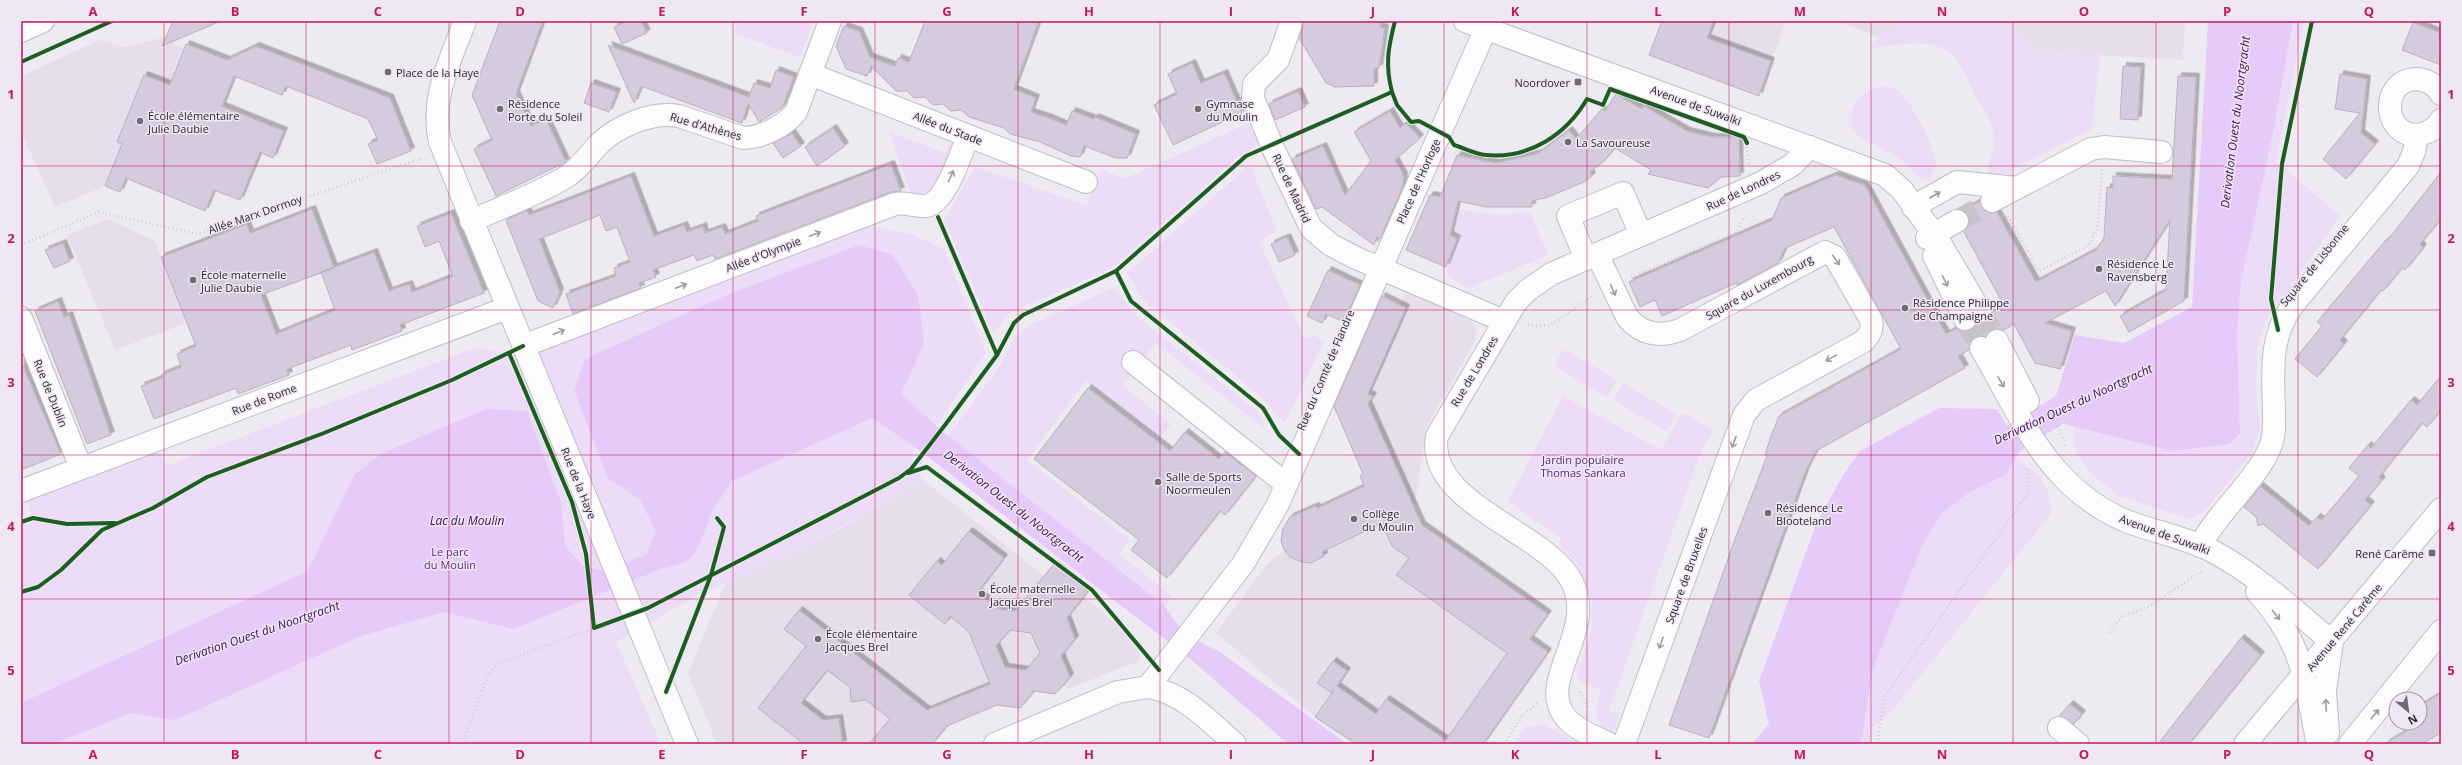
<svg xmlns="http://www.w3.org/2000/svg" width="2462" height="765" viewBox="0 0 2462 765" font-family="'Open Sans',sans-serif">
<defs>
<filter id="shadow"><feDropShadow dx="3.5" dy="-3.5" stdDeviation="0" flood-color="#0004"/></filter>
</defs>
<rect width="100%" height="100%" fill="#eeeaf2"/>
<!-- built -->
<g fill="#e6deed">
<polygon points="1662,21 1786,21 1759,96 1649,55"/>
<polygon points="1836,21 1910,21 1879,37"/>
<polygon points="1992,21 2185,21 2183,60 2032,51 2020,31"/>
<polygon points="166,37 175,41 174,44 186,49 238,65 222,106 284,131 273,158 257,151 252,170 240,200 215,190 205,211 126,178 120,192 105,186 55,207 21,132 21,76 99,40 125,47"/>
<polygon points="312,209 334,267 115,350 67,235 108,219 155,241 161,257 210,236 211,237 247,224 256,248 271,243 265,227"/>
<polygon points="1407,291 1470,320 1477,330 1475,341 1426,428 1412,524 1428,530 1548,614 1530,639 1548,652 1483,744 1356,744 1348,734 1345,738 1315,717 1216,633 1264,568 1284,550 1281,541 1281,533 1290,517 1315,506 1318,508 1364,486 1360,476 1363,474 1336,410 1333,408 1382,296 1400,305"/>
<polygon points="922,479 1044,576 1054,564 1088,591 1084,596 1139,645 1139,661 1068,689 1063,685 1055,694 1034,691 1020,708 996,705 947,726 932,744 717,744 688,673 726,582 826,537"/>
</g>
<!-- green -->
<g fill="#ecdcf7">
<polygon points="738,21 813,21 800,57 733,33"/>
<path d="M1910,21H1992L2020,31L2032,51L2100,55L2092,129L2011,170L2014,180L1988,178C1987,161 1995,152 1994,140C1994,124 1983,108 1975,95C1968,81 1963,66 1952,55C1934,36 1895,46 1872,48L1879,37Z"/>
<polygon points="2293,21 2304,21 2276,161 2340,216 2264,323 2257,353 2256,400 2261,427 2252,453 2204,512 2189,519 2119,496 2090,473 2076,452 2074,427 2172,451 2240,433 2237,333 2241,282 2274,128"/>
<path d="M1883,86C1889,87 1895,88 1900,92C1912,103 1936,150 1937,166L1928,180C1917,180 1910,166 1901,160C1886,148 1865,144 1853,130C1846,107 1861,91 1883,86Z"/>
<polygon points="1249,123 1259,144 1239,156 1111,269 1007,314 994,335 943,217 946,216 975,167 1087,205 1101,169 1124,179"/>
<polygon points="889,132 946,153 952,137 959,140 934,193 912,198"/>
<polygon points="1250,165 1277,231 1259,241 1304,338 1315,336 1324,341 1285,423 1258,394 1143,300 1127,273"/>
<path d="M1460,209C1485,215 1505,216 1530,212L1548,255L1469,288L1451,279L1446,271L1460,237L1455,234Z"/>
<polygon points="867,226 908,233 944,249 986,353 942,417 910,455 922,479 815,542 698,595 616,642 661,744 21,744 21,526 33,522 28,501 159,452 166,466 474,348 509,353 550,346"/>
<polygon points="1113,288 1139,318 1257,411 1266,430 1156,343 1122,385 1171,424 1160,438 1086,381 1027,460 1130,540 1119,554 1172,596 1165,606 948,436 1000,366 1015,337 1028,326"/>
<polygon points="1564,349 1617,380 1607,397 1554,366"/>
<polygon points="1623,383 1676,414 1666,431 1613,400"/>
<polygon points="1563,396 1661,450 1682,413 1714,430 1701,452 1609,710 1619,713 1612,735 1598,730 1600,725 1595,710 1601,690 1579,681 1579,670 1593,625 1591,599 1578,565 1560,546 1561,538 1508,501"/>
<path d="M2016,458C2040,476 2050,481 2051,514L1891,712L1872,728L1870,744H1861L1873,669L1922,546L1941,514L1971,491L2004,475Z"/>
<polygon points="1544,725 1580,744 1513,744 1526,727"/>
</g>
<!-- water -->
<g fill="#e6caf9">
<polygon points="2208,21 2293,21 2274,128 2241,282 2237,333 2240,433 2230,444 2172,451 2063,424 2020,451 2005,475 1971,491 1941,514 1922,546 1873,669 1861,744 1752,744 1769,724 1759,681 1817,522 1842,477 1860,451 1939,408 1997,409 2007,426 2056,396 2075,335 2124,343 2192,307"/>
<path d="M859,245L892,254L918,295L924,344L901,394L942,431L1165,606C1176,627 1195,642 1217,650L1347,744H1288L1188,657L915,447L872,418L732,481L711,513L701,541L693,555L684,563L661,569L513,629L444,612L361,636L175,720L131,713L53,744H21V703L308,571L354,475L383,453L486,409L527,411L561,502L565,546L583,566L599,570L615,567L647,554L656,531L640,500L608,478L574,390L585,359L729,294Z"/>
</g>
<!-- building -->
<g fill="#d6cbde" stroke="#b6b3b9" fill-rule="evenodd" filter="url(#shadow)">
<polygon points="173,21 221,21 162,46"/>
<polygon points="500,21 543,21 516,94 531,126 546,119 566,162 496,196 474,149 492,140 472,95"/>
<polygon points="627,21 641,21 647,33 622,44 614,27"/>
<polygon points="925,21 1039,21 1014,89 1036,98 1031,112 1049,118 1066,125 1072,111 1094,119 1095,117 1136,134 1127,158 1116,158 1084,146 1080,157 1071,156 1040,142 1010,134 1004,128 969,117 961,110 951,111 943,104 933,105 925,97 914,98 907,91 896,91 871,66 867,76 846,69 836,46 844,26 859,31 870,57 895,66 898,58 909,62"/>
<polygon points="1304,21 1382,21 1380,27 1385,28 1379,68 1374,69 1374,86 1335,87 1326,83 1299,38"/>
<polygon points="1662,21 1714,21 1707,38 1771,61 1759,96 1649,55"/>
<polygon points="2413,22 2441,33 2441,65 2402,50"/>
<polygon points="186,44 227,60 256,46 390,98 411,151 377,164 368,144 378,140 368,119 286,86 282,95 234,76 222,106 284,131 273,158 260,152 240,200 214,190 205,211 126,178 120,192 105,186 122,144 117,142 144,75 170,85"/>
<polygon points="608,45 749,97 754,83 770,88 776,70 794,77 782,108 759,122 748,104 742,123 641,86 634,103"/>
<polygon points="1192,63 1201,83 1224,73 1242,113 1173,145 1154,105 1177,94 1168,74"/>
<polygon points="2123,66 2141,67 2138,120 2120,119"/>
<polygon points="2340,74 2367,79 2361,133 2375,144 2346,179 2323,159 2360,113 2335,109"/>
<polygon points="2178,76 2196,77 2184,301 2129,332 2120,316 2166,290 2170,220 2115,306 2106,291 2045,323 2072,331 2060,369 2035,363 2014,324 2004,330 1992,330 1986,337 1975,337 1970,342 1969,350 1958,356 1965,368 1816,451 1806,470 1709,738 1669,725 1735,539 1767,456 1765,455 1771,436 1779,416 1901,349 1834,227 1785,248 1778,263 1737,285 1736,283 1662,316 1655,300 1640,307 1629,282 1772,220 1781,198 1835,175 1865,185 1946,334 1957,328 1964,331 1970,330 1977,323 1987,322 1991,317 1992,308 2002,302 1964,232 1969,221 1968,215 1963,210 1980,201 1985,211 1997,212 2036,282 2096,250 2104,238 2107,187 2113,188 2113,176 2172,179"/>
<polygon points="591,83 617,92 609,112 584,103"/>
<polygon points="1298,91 1305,107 1275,120 1269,104"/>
<polygon points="1616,94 1642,109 1644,106 1687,131 1712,137 1739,137 1740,176 1721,177 1708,188 1648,174 1651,170 1615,148 1603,162 1590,172 1592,176 1584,182 1548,197 1532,201 1532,207 1486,207 1458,201 1450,235 1457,239 1446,267 1406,250 1430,195 1440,197 1457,155 1496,163 1539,153 1569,130 1576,139 1602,109 1605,111"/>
<polygon points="1390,111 1400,128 1406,123 1420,138 1395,160 1404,176 1403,186 1380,239 1377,237 1374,245 1322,207 1316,209 1292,159 1323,146 1345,195 1371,161 1354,132"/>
<polygon points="833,128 845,146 817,166 805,147"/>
<polygon points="792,133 801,146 783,158 773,143"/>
<polygon points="891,164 901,191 891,192 715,259 713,255 697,261 694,255 653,270 656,277 639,283 641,288 573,314 566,294 616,276 614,268 630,262 617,227 606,231 600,215 539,239 560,292 553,308 538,301 506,220 527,210 529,215 631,176 654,236 684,225 687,232 703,226 705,233 722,227 725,234 758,221 756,216"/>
<polygon points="2441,172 2441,219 2420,244 2423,247 2419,253 2405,270 2402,268 2383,291 2381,290 2340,340 2344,344 2317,377 2295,359 2322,326 2317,322 2386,240 2387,241"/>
<polygon points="312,209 334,268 261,295 276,334 335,310 321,272 374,252 389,291 409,284 412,292 453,276 439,241 425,247 417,226 451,213 484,293 400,325 402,331 352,350 351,345 287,369 289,375 238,394 236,388 154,419 141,386 162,378 161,375 181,367 177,354 196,346 161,257 247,224 250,233"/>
<polygon points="1287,237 1295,255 1279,262 1271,244"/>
<polygon points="63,243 70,261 54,268 45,250"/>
<polygon points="1328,270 1360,285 1344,322 1326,314 1322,323 1307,316"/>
<polygon points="1382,296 1406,308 1368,394 1373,396 1368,404 1422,525 1548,614 1530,639 1548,652 1483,744 1356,744 1315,717 1334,690 1332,693 1317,683 1333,661 1347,671 1337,686 1376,714 1386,699 1446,740 1507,653 1396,575 1409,558 1392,546 1382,523 1322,552 1324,556 1311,563 1302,562 1290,557 1284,550 1281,541 1283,529 1290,517 1315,506 1318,508 1364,486 1360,476 1363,474 1334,406"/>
<polygon points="58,301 64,317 69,315 111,435 87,444 35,311"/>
<polygon points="21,362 61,454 21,470"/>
<polygon points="2441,376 2441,410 2427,427 2422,423 2379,477 2382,480 2365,500 2371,505 2318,569 2263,524 2258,526 2256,517 2244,507 2260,486 2309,526 2317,517 2322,520 2359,476 2349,468 2368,445 2371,448 2411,400 2417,405"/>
<polygon points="1088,388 1170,451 1185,432 1219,459 1225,452 1256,476 1225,515 1220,511 1167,578 1131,550 1139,540 1034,459"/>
<path d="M969,531L1004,558L978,592L998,609L1015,611L1054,564L1088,591L1067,618L1075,639L1061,656L1070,677L1055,694L1034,691L1020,708L997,705L947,726L932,744H869L890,719L866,700L851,702L850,687L827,670L801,703L823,720L839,718L843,744H804L758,708L806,646L784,629L799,610L927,710L990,684L969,632L950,616L945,624L909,595L937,561L942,565ZM1010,630L1031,633L1040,653L1026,670L1005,667L996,646Z"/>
<polygon points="2241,638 2261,655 2189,744 2158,744"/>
<polygon points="2441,693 2441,733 2422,744 2385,744 2408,730 2403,723 2420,723 2420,706"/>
<polygon points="2070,704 2082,714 2074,724 2059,716"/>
</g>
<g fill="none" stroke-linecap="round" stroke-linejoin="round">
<!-- minor-tunnel -->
<g stroke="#c7c3ca" stroke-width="22" stroke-dasharray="22 11" stroke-linecap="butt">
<polyline points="1957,221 1992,201"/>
<polyline points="1980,311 1997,341"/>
<polyline points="1965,319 1981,348"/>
</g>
<defs>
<g id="minor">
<path d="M465,21C450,62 430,97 440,142L687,744"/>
<polyline points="1292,21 1278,60 1254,84 1253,98 1272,146 1311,228 1331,245 1356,258 1504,321"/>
<polyline points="1465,21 1885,175 1902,190 1940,243 1980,311"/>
<polyline points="21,31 43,21"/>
<polyline points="810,74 1086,182"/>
<path d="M2441,94C2436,85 2426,79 2416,79C2377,81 2384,142 2422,134C2430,132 2437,127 2441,120"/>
<polyline points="1992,201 2091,149 2104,147 2161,152"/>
<polyline points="1913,207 1957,182 2017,188"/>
<path d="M471,221C502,207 536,195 566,177C579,169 588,156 598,145C617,126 652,111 679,116L743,138C762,138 784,126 796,112L830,21"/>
<polyline points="1927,238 1957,221"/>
<path d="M1597,254L1627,317C1641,334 1659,338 1680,330L1825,252L1835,257L1871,320C1873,329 1870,334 1864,341L1756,400L1744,415L1624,744"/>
<polyline points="1934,256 1965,319"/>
<polyline points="1586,259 1568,216 1623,193 1641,235"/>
<polyline points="21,318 81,468"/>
<polyline points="1997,341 2028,401"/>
<path d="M523,346L895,204C906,202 916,207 926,206C946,203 961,153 968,136"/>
<path d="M1981,348C2005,389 2029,442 2062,476C2080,495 2102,511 2126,521C2154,532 2185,537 2212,551C2256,574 2294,610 2332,642"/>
<polyline points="1133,362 1286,484"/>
<polyline points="21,491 507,308"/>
<path d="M2200,546C2218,511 2257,480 2270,447C2275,436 2274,423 2274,411C2273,374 2269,338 2292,306L2408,166L2414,152L2417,135"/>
<path d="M2257,592C2304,644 2304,679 2318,744"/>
<path d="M1148,687C1184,693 1209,721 1235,744"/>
<polyline points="2059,728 2078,744"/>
<polyline points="2328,733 2325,691 2332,642"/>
<polyline points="995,744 1118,692 1148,687 1243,564 1277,506 1486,28"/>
<path d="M1609,744C1596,737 1578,731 1568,720C1531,682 1604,628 1568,575C1537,530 1425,500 1437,436L1516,302L1528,290L1551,274L1761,183L1792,165L1810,147"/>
<polyline points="2245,744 2441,509"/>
<polyline points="2350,744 2441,631"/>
</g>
</defs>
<!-- minor casing -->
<use href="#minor" stroke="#c0bdc3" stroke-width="24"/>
<!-- path -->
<g stroke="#cdcccf" stroke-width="2.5" stroke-dasharray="1 3" stroke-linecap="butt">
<polyline points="1747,147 1749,164"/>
<polyline points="2008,216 2039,271 2089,245 2098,224 2102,169"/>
<polyline points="21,245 99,212 197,234 423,158"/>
<polyline points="1631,277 1736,232 1745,215"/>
<polyline points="1528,325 1549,326 1593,296"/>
<polyline points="2049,408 2066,445"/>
<polyline points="917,460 927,467"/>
<polyline points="2109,633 2122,617 2150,606 2202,571"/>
<polyline points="1580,692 1589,709"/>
<polyline points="462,744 488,675 497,664 594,628"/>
<polyline points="1504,744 1522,716 1538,703"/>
<polyline points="1877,744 1885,696 2028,493 2027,469"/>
</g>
<!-- minor -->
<use href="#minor" stroke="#fcfcfd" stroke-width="22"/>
<defs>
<g id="cycleway">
<polyline points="21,62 112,21"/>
<path d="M1392,92C1385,65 1388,48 1395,21"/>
<polyline points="938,217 997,355"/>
<polyline points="1116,271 1131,301 1263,408 1279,435 1299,454"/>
<polyline points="2278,330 2271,299 2282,164 2312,21"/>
<path d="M509,353L572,502L586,554L594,628L648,608L899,478L911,469L945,425L997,355L1014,323L1023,315L1116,271L1246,156L1392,92L1397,105L1411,122L1419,121L1449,137L1454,145C1464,148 1475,154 1486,155C1529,159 1566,135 1587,99L1603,105L1610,89L1744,137L1747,143"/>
<polyline points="908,473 927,467 1092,590 1159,670"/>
<polyline points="21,522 33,518 67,524 115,523"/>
<polyline points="21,592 38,587 61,570 102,530 153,508 207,477 324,433 452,380 523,346"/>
<polyline points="666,692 711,575 724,527 717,518"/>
</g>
</defs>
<!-- cycleway casing -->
<use href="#cycleway" stroke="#efe7f5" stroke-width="6"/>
<!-- cycleway -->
<use href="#cycleway" stroke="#1b5e20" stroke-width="4"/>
</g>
<!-- one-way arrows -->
<defs><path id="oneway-shaft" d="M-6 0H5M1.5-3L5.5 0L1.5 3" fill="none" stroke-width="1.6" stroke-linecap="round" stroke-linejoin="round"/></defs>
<g stroke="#9e9c9f">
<use href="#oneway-shaft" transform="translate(951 176) rotate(-66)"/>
<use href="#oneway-shaft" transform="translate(1935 195) rotate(-30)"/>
<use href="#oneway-shaft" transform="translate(815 234) rotate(-21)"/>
<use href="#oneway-shaft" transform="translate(1836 260) rotate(54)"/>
<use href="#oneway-shaft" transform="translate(1945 281) rotate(64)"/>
<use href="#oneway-shaft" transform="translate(681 286) rotate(-21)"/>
<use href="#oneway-shaft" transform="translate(1613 290) rotate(66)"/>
<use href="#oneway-shaft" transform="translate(559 332) rotate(-21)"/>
<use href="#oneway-shaft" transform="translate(1831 358) rotate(151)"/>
<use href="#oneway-shaft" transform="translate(2001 382) rotate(60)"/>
<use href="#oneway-shaft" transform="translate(1734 442) rotate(110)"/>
<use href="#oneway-shaft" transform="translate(2276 615) rotate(52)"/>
<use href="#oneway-shaft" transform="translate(1661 643) rotate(110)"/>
<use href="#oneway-shaft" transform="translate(2326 705) rotate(-93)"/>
<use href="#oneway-shaft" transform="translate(2375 714) rotate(-51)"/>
</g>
<!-- grid -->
<path fill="none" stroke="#c2185b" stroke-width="1" stroke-opacity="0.55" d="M164,21V744M306,21V744M449,21V744M591,21V744M733,21V744M875,21V744M1018,21V744M1160,21V744M1302,21V744M1444,21V744M1587,21V744M1729,21V744M1871,21V744M2013,21V744M2156,21V744M2298,21V744M21,166H2441M21,310H2441M21,455H2441M21,599H2441"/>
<!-- markers -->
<g fill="#6f6b71" stroke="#efe7f5" stroke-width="1.5">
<circle cx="388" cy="72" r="4"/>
<rect x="1574" y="78" width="8" height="8" rx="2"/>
<circle cx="500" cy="109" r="4"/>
<circle cx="1198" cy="109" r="4"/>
<circle cx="140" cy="121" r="4"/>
<circle cx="1568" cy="142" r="4"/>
<circle cx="2099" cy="269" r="4"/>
<circle cx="193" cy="280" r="4"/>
<circle cx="1905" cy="308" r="4"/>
<circle cx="1158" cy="482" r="4"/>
<circle cx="1768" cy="513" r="4"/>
<circle cx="1354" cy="519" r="4"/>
<rect x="2428" y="549" width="8" height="8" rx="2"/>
<circle cx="982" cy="594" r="4"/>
<circle cx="818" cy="639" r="4"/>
</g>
<g text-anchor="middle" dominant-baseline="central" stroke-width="3" stroke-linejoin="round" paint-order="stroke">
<!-- poi labels -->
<g font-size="11" fill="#2a272c" stroke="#efe7f5" text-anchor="start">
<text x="396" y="72">Place de la Haye</text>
<text x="1570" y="82" text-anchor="end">Noordover</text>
<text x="508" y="103">Résidence<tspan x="508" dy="13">Porte du Soleil</tspan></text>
<text x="1206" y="103">Gymnase<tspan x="1206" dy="13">du Moulin</tspan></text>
<text x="148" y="115">École élémentaire<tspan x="148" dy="13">Julie Daubie</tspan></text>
<text x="1576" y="142">La Savoureuse</text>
<text x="2107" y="263">Résidence Le<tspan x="2107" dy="13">Ravensberg</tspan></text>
<text x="201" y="274">École maternelle<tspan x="201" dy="13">Julie Daubie</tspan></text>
<text x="1913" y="302">Résidence Philippe<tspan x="1913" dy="13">de Champaigne</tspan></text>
<text x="1166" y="476">Salle de Sports<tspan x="1166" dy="13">Noormeulen</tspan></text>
<text x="1776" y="507">Résidence Le<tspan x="1776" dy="13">Blooteland</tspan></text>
<text x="1362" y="513">Collège<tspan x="1362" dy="13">du Moulin</tspan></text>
<text x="2424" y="553" text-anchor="end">René Carême</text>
<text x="990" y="588">École maternelle<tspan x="990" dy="13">Jacques Brel</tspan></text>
<text x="826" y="633">École élémentaire<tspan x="826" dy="13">Jacques Brel</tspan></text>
</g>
<!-- street labels -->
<g font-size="11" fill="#2a272c" stroke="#efe7f5">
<text transform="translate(1696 105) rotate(20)">Avenue de Suwalki</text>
<text transform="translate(706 126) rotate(16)">Rue d'Athènes</text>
<text transform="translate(948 128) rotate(21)">Allée du Stade</text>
<text transform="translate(1418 181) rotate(-66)">Place de l'Horloge</text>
<text transform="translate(1292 188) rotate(65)">Rue de Madrid</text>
<text transform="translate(1743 190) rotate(-25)">Rue de Londres</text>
<text transform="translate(255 214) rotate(-19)">Allée Marx Dormoy</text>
<text transform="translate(763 254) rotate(-21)">Allée d'Olympie</text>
<text transform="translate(2314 265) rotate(-51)">Square de Lisbonne</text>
<text transform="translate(1759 287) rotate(-29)">Square du Luxembourg</text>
<text transform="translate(1325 370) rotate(-67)">Rue du Comté de Flandre</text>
<text transform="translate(1474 371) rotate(-59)">Rue de Londres</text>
<text transform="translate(51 393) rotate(68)">Rue de Dublin</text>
<text transform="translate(264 399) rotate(-21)">Rue de Rome</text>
<text transform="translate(579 483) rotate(68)">Rue de la Haye</text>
<text transform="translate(2165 534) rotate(20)">Avenue de Suwalki</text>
<text transform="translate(1686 575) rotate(-70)">Square de Bruxelles</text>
<text transform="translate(2344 627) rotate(-50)">Avenue René Carême</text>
</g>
<!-- park labels -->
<g font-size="11" fill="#5b1f79" stroke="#efe7f5">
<text x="1583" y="459">Jardin populaire<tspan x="1583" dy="13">Thomas Sankara</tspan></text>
<text x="450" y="551">Le parc<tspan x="450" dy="13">du Moulin</tspan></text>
</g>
<!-- water labels -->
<g font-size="12" font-style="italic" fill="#3d0e53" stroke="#efe7f5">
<text transform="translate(2235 122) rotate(-83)">Derivation Ouest du Noortgracht</text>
<text transform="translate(2073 404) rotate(-25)">Derivation Ouest du Noortgracht</text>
<text transform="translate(1014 506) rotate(38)">Derivation Ouest du Noortgracht</text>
<text x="467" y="520">Lac du Moulin</text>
<text transform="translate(257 633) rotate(-19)">Derivation Ouest du Noortgracht</text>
</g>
</g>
<!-- border -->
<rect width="2462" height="765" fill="none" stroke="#efe7f5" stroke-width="44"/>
<!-- north arrow -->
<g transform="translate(2408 711) rotate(151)"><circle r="19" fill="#efe7f5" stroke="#a09aa5"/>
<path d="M0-3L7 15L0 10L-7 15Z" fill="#6f6b71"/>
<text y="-6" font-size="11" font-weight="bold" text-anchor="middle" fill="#2a272c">N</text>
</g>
<rect x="22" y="22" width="2418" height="721" fill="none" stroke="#c2185b" stroke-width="1.5"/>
<g font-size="13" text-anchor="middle" font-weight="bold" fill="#c2185b">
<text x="93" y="16">A</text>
<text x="235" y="16">B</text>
<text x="378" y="16">C</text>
<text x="520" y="16">D</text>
<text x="662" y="16">E</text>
<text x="804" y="16">F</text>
<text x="947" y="16">G</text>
<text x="1089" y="16">H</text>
<text x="1231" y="16">I</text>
<text x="1373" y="16">J</text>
<text x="1515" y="16">K</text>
<text x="1658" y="16">L</text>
<text x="1800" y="16">M</text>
<text x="1942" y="16">N</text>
<text x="2084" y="16">O</text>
<text x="2227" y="16">P</text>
<text x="2369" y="16">Q</text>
<text x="11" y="99">1</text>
<text x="2451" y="99">1</text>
<text x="11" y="243">2</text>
<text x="2451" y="243">2</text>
<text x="11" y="387">3</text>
<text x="2451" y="387">3</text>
<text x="11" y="531">4</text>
<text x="2451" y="531">4</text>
<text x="11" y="675">5</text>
<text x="2451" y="675">5</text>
<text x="93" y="759">A</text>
<text x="235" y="759">B</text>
<text x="378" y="759">C</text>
<text x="520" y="759">D</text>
<text x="662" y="759">E</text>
<text x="804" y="759">F</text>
<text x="947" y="759">G</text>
<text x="1089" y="759">H</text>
<text x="1231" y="759">I</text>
<text x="1373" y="759">J</text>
<text x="1515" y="759">K</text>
<text x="1658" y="759">L</text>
<text x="1800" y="759">M</text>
<text x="1942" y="759">N</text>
<text x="2084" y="759">O</text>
<text x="2227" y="759">P</text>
<text x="2369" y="759">Q</text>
</g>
</svg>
